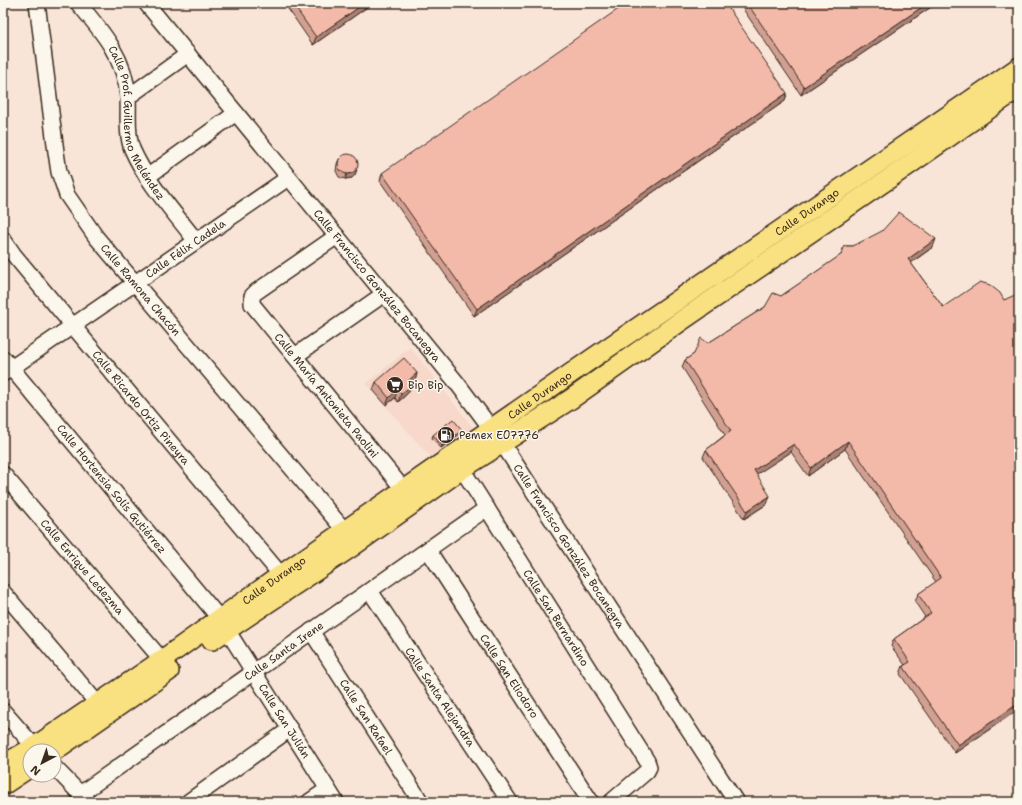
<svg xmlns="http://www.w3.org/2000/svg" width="1022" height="805" viewBox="0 0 1022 805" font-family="'Shantell Sans',sans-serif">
<rect width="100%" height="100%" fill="#f9e5d8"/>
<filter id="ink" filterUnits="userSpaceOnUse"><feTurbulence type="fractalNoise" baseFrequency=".025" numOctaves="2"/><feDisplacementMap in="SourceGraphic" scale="8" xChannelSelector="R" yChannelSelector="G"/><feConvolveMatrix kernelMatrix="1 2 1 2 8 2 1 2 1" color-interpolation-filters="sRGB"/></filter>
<g filter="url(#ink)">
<!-- built -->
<polygon fill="#f7d8ca" points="410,347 475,430 432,459 366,384"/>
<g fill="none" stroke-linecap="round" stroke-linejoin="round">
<defs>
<g id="minor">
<path id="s1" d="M37,3L56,152L59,172L67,195L96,237L345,531"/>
<path id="s2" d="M78,3C102,31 126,59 128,98C129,114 126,133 132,149C147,183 174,212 196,241"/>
<path id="s3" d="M146,3L457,383L502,443L736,802"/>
<polyline points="128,97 188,54"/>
<polyline points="147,177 236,113"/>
<path id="s4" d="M337,236L256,292L252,296V304L404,490"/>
<path id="s5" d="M3,239L14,255L73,326L281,575"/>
<polyline points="295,356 384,294"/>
<path id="s6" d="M3,358L220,619L336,802"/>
<path id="s7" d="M4,373L288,178"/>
<path id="s8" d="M462,469L647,761L649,767L647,771L611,802"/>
<path id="s9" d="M3,474L162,660"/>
<path id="s10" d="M428,550L591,802"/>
<path id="s11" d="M370,591L510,802"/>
<polyline points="3,592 97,703"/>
<path id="s12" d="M311,631L421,802"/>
<polyline points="3,711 38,751"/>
<polyline points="54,767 88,802"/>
<path id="s13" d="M80,794L487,508"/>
<polyline points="188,802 290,729"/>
<polyline points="309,802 328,789"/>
</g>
<g id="major">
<polyline points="212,640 353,546 462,469 571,399 681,321 890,178 1019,88"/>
<polyline points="54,751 169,671"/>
<path id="s14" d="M3,765L34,747L162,660L281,575L593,358L1019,67"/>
<polyline points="3,785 30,767"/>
</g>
</defs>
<!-- minor casing -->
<use href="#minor" stroke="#3b2a1e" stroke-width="18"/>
<!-- major casing -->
<use href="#major" stroke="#3b2a1e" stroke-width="22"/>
<!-- minor -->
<use href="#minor" stroke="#fbf7ec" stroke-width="15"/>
<!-- major -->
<use href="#major" stroke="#f9e181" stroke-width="19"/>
</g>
<!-- wall -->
<g fill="#d1a092" stroke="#3b2a1e">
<polygon points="284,3 373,3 313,45"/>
<polygon points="739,3 937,3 801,95"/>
<polygon points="787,93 785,101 474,316 380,181 382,173"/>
<polygon points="339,159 355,175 352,178 345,179 339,177 336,171 337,164"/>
<polygon points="844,246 853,246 933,247 911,263 943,307 1019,298 1019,337 1017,338 1019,341 1019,709 955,753 900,674 903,666 905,665 891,646 894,639 925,617 915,602 918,594 936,582 845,449 808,476 791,452 756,474 767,504 744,519 703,457 706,450 725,435 682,367 685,360 694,354 708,343 765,307 841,255"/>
<polygon points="417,373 415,381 411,384 409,392 398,402 395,398 386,405 373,390 376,382"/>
<polygon points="461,433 441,448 432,438 433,435"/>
</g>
<!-- shaded-wall -->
<g fill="#aa8277" stroke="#3b2a1e">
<polygon points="365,3 373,3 313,45 316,37"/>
<polygon points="928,3 937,3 801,95 804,87"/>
<polygon points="787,93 785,101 474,316 477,309"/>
<polygon points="357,170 355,175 352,178 345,179 347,174"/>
<polygon points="936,239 933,247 905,267 908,259"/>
<polygon points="1019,331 1019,337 1012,342 1014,335"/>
<polygon points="417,373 415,381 406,389 408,381"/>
<polygon points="412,385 409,392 398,402 401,394"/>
<polygon points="397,390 395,398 386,405 389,398"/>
<polygon points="462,430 461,433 441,448 442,446"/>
<polygon points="848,441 845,449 808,476 811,468"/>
<polygon points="794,444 791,452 751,478 754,470"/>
<polygon points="770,496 767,504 744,519 747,511"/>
<polygon points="1019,703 1019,709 955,753 958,745"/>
</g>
<!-- building -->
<g fill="#f3baaa" stroke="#3b2a1e">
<polygon points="292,3 365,3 316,37"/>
<polygon points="627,3 725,3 787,93 477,309 382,173"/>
<polygon points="747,3 928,3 804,87"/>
<circle cx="348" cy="164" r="10"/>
<polygon points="899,212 936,239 908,259 943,307 980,282 990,285 1000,293 1004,300 1017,294 1019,298 1019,331 1014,335 1019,341 1019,703 958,745 903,666 910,662 894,639 931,613 918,594 941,578 848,441 811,468 794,444 754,470 770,496 747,511 706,450 731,431 685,360 694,354 701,338 708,343 765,307 773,293 781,296 842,254 844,246 853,246 882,231"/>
<polygon points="404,358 417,373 408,381 412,385 401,394 397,390 389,398 376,382"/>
<polygon points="453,419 462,430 442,446 433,435"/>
</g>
</g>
<!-- icons -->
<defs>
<symbol id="supermarket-disc" viewBox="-11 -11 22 22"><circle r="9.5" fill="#3b2a1e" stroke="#fbf7ec"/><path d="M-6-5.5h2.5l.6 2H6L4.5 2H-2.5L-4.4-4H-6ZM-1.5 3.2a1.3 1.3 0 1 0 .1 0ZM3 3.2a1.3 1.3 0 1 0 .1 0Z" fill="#fff"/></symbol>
<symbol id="fuel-disc" viewBox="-11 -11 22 22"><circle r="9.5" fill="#3b2a1e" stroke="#fbf7ec"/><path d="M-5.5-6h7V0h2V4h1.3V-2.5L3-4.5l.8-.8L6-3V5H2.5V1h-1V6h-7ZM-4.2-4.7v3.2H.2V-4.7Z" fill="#fff"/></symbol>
</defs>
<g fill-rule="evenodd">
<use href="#supermarket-disc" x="385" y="375" width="20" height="20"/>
<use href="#fuel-disc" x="436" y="425" width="20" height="20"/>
</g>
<g text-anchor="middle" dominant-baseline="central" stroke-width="3" stroke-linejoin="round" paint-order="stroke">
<!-- street labels -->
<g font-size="11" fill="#3b2a1e" stroke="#fbf7ec">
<text stroke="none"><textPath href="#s2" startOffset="137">Calle Prof. Guillermo Meléndez</textPath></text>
<text stroke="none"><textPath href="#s14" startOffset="976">Calle Durango</textPath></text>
<text stroke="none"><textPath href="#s7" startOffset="220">Calle Félix Cadela</textPath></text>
<text stroke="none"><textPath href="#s3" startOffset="365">Calle Francisco González Bocanegra</textPath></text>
<text stroke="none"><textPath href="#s1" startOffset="315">Calle Ramona Chacón</textPath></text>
<text stroke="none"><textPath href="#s4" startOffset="230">Calle María Antonieta Paolini</textPath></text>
<text stroke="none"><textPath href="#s14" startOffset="652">Calle Durango</textPath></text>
<text stroke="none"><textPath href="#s5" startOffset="218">Calle Ricardo Ortiz Pineyra</textPath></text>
<text stroke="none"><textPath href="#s6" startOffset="170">Calle Hortensia Solís Gutiérrez</textPath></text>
<text stroke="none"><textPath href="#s3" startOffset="689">Calle Francisco González Bocanegra</textPath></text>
<text stroke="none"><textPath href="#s9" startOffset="122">Calle Enrique Ledezma</textPath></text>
<text stroke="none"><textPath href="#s14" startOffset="328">Calle Durango</textPath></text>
<text stroke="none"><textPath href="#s8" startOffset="176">Calle San Bernardino</textPath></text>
<text stroke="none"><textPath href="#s13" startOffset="249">Calle Santa Irene</textPath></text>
<text stroke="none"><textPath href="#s10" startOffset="150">Calle San Eliodoro</textPath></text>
<text stroke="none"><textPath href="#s11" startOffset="127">Calle Santa Alejandra</textPath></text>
<text stroke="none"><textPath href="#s12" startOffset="102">Calle San Rafael</textPath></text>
<text stroke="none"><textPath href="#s6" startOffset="460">Calle San Julián</textPath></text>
</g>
<!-- poi labels -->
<g font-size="11" fill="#3b2a1e" stroke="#fbf7ec" text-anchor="start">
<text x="408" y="385">Bip Bip</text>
<text x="459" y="435">Pemex E07776</text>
</g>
</g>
<!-- margin -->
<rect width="1022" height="805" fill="none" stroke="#fbf7ec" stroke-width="16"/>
<rect x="8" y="8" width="1006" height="789" fill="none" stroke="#3b2a1e" stroke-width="1.5" filter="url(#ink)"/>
<!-- north arrow -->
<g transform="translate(42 763) rotate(221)"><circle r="19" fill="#fbf7ec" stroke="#aea59a"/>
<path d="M0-3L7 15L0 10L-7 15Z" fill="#3b2a1e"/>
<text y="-6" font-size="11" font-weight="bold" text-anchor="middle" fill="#3b2a1e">N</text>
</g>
</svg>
